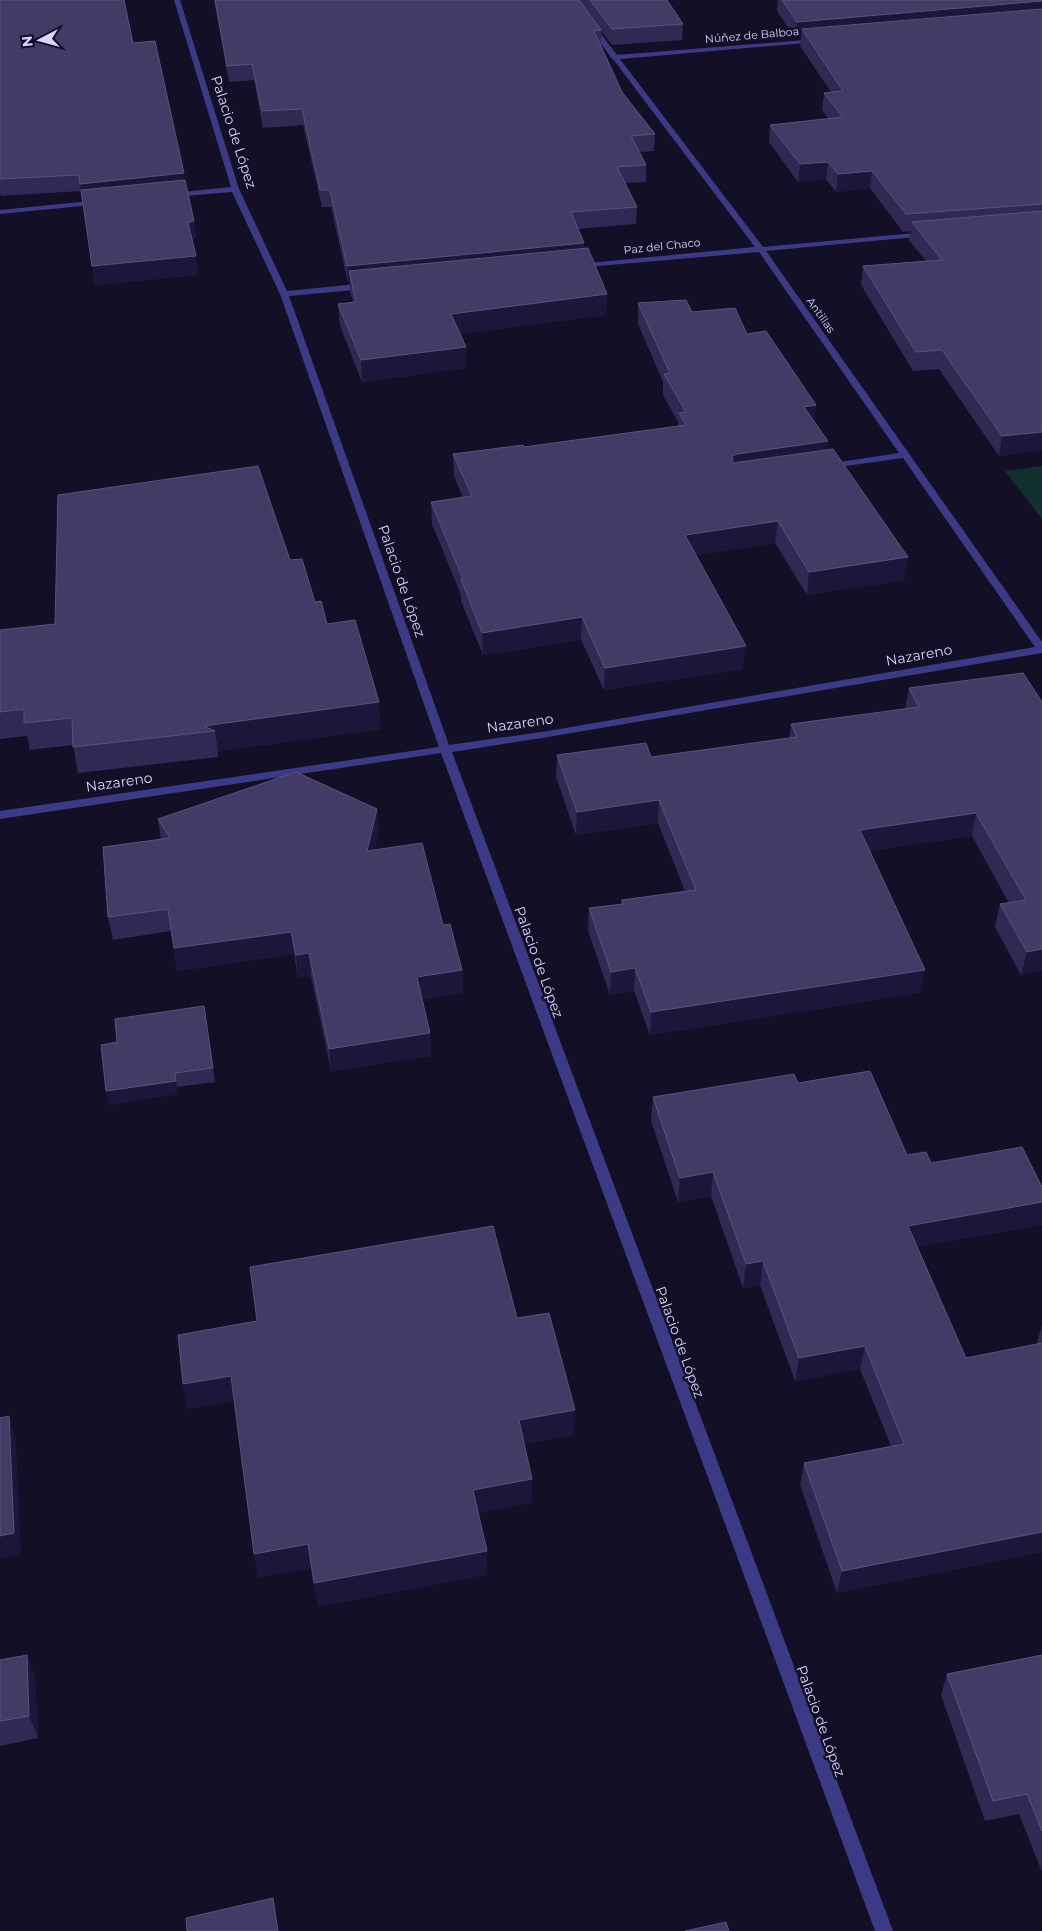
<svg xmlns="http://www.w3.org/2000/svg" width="1042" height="1931" viewBox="0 0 1042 1931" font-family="Montserrat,sans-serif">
<rect width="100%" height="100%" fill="#130f26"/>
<!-- green -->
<polygon fill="#12302f" points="1042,466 1042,519 1005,471"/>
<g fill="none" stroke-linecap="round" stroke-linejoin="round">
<!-- minor -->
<g fill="#3d3a85" fill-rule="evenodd">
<polygon points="174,0 180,0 239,189 287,291 366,283 370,286 366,289 289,296 449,745 548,731 1035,647 903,458 824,469 824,465 827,464 899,453 759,252 575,268 575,264 578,264 755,247 613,59 611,58 610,56 569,0 575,0 617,55 819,39 819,41 817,42 620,59 763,247 926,232 930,234 926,236 766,251 1042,642 1042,653 548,737 452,752 893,1931 875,1931 441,753 0,819 0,811 439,747 280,294 232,192 172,197 168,195 172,193 231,187"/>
<polygon points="100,200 104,202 103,204 0,214 0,210"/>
</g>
</g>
<!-- wall -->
<g fill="#312854">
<polygon points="0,0 133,43 184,173 184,180 194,221 196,239 192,239 198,275 95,285 81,191 1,196 0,192"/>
<polygon points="214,0 667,0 683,24 682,40 612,45 601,31 601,45 622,92 655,134 654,151 640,152 646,165 646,182 625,183 637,207 636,224 578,229 584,243 584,248 607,294 606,315 460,334 466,347 466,368 362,382 340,326 338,304 353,302 350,292 350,283 348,283 331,207 322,207 303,125 263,128 254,80 229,82"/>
<polygon points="778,0 1042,0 1042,450 999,456 939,369 913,371 861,285 863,266 926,261 909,240 911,231 903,232 870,188 836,192 826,179 798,182 769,142 770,125 829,119 822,110 824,93 831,92 800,46 801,38 795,38 777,11"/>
<polygon points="638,303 692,312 747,334 814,421 826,450 908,557 904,580 807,595 775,543 696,555 743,669 604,690 581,640 483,655 461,601 461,595 432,524 431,502 463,498 454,476 453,454 524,447 678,426 678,422 663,395 663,382 638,324"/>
<polygon points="290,560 315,602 381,729 218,751 218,757 78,773 73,745 30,750 27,736 0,739 0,630 55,624"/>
<polygon points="909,688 1042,702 1042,971 1021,975 995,927 1000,904 1009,903 972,836 869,851 920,993 650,1035 634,991 610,995 588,931 589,908 621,904 622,900 685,891 658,823 576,835 556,777 557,755 651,757 789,738 791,724 905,709"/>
<polygon points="377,809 379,831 374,850 443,925 462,970 463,993 422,999 430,1033 431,1056 331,1071 311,976 298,978 294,954 177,971 171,931 113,940 108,917 161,839 158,819"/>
<polygon points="204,1006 215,1082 177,1087 178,1094 109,1105 106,1091 117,1042"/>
<polygon points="798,1083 917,1247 966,1358 1038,1344 1037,1342 1042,1326 1042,1552 837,1593 800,1485 804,1463 891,1446 860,1369 795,1381 760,1285 743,1288 711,1196 678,1202 651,1121 653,1097"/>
<polygon points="27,1655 35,1678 38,1738 0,1746 0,1660"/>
<polygon points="1042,1655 1042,1872 1019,1814 985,1821 941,1695 947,1674"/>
</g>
<!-- shaded-wall -->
<g fill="#1d163a">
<polygon points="1042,1 1042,17 802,29 801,38 795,38 797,22"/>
<polygon points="828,162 826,179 798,182 800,164"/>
<polygon points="872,171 870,188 836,192 838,174"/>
<polygon points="184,173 186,190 83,200 80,184"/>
<polygon points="194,221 196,239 190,240 188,222"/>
<polygon points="584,243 584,261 349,271 350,283 348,283 347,266"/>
<polygon points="196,256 198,275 95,285 92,266"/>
<polygon points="607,294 606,315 451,335 451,314"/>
<polygon points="466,347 466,368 362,382 361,360"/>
<polygon points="816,405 814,427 804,407"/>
<polygon points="1042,432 1042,450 999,456 1002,436"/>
<polygon points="828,441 825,462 730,478 732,456 737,454"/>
<polygon points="778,521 775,543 684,557 685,535"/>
<polygon points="908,557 904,580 807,595 809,572"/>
<polygon points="582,617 581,640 483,655 482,633"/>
<polygon points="746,646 743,669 604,690 605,668"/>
<polygon points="379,702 381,729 218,751 215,731 204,726"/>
<polygon points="659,800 658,823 576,835 577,812"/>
<polygon points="377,809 379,831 369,874 367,851"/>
<polygon points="976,813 972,836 856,853 860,830"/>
<polygon points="291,932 294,954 177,971 174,948"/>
<polygon points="1042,949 1042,971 1021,975 1027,952"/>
<polygon points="309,953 311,976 298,978 296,955"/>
<polygon points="635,968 634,991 610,995 611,972"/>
<polygon points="462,970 463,993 418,999 417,977"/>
<polygon points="925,970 920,993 650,1035 651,1012"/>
<polygon points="430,1033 431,1056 331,1071 329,1049"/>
<polygon points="175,1073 178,1094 109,1105 106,1091"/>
<polygon points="713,1172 711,1196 678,1202 680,1178"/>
<polygon points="1042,1202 1042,1225 903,1250 908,1226"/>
<polygon points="763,1261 760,1285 743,1288 746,1264"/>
<polygon points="865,1346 860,1369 795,1381 799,1358"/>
<polygon points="231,1376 235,1401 188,1409 183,1384"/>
<polygon points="575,1410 574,1435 519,1445 519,1420"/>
<polygon points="9,1416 16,1438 21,1555 0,1559 0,1536"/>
<polygon points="532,1479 532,1503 474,1514 473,1490"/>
<polygon points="1042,1532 1042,1552 837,1593 842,1571"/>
<polygon points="308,1544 312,1568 258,1578 254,1554"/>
<polygon points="487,1551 487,1575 318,1607 314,1583"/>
<polygon points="27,1655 35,1678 38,1738 29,1716"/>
</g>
<!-- building -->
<g fill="#433a66" stroke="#5a527e">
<polygon points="0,0 124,0 133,43 155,41 184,173 80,184 79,175 0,179"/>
<polygon points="215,0 579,0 601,30 594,31 622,92 655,134 631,136 646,165 617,167 637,207 571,212 584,243 347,266 330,190 320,190 302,109 262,111 252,64 227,66"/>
<polygon points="590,0 667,0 683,24 612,29"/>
<polygon points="782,0 1042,0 1042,1 797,22"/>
<polygon points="1042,9 1042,204 906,214 872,171 838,174 828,162 800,164 770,125 843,117 824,93 843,91 802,29"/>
<polygon points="185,180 194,221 188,222 196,256 92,266 81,190"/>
<polygon points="1042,211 1042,432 1002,436 942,350 916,352 863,266 942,260 912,222"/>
<polygon points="588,248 607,294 451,314 466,347 361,360 338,304 356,302 349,271"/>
<polygon points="686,300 692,312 735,308 747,334 766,331 816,405 804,407 828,441 737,454 732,456 733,463 833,449 908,557 809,572 778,521 685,535 746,646 605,668 582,617 482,633 461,579 463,579 431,502 472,496 453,454 523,445 524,447 686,425 679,413 686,412 664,374 670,373 638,303"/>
<polygon points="258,466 290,560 302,559 315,602 321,601 327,624 355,620 379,702 204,726 215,731 73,747 72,718 24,723 24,709 0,712 0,630 55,624 58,495"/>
<polygon points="1023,673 1042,702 1042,949 1027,952 1000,904 1026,900 976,813 860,830 925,970 651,1012 635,968 611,972 589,908 623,904 622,900 696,890 659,800 577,812 557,755 646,743 651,757 797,737 791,724 919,707 909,688"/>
<polygon points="296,772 377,809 367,851 422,843 443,925 450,924 462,970 417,977 430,1033 329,1049 309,953 296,955 291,932 174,948 168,909 108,917 103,847 170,838 158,819"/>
<polygon points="204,1006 213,1068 175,1073 176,1081 106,1091 101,1045 117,1042 115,1019"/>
<polygon points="870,1071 907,1155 926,1152 931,1163 1022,1147 1042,1187 1042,1202 908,1226 966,1358 1042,1343 1042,1532 842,1571 804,1463 904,1444 865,1346 799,1358 763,1261 746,1264 713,1172 680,1178 653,1097 794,1074 798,1083"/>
<polygon points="493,1226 517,1318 549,1313 575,1410 519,1420 532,1479 473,1490 487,1551 314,1583 308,1544 254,1554 231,1376 183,1384 178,1335 257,1321 250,1267"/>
<polygon points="9,1416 14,1533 0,1536 0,1418"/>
<polygon points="27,1655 29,1716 0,1721 0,1660"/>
<polygon points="1042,1655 1042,1831 1027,1794 993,1801 947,1674"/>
<polygon points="273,1898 278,1931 187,1931 186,1918"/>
<polygon points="726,1922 729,1931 685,1931"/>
</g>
<g text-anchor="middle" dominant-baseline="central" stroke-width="5" stroke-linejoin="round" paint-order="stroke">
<!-- far-street labels -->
<g font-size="11" fill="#d9d4ff" stroke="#130f26">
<text transform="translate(752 35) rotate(-5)">Núñez de Balboa</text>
<text transform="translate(662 246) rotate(-6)">Paz del Chaco</text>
<text transform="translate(821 315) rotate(55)">Antillas</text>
</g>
<!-- street labels -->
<g font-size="14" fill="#d9d4ff" stroke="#130f26">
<text transform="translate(234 132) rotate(72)">Palacio de López</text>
<text transform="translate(402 581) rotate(71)">Palacio de López</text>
<text transform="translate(919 655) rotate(-10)">Nazareno</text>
<text transform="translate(520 723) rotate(-8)">Nazareno</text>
<text transform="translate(119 782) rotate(-8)">Nazareno</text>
<text transform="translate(539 962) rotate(70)">Palacio de López</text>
<text transform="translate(680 1342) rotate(70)">Palacio de López</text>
<text transform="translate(821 1721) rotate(70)">Palacio de López</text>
</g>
</g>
<!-- north arrow -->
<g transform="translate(40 40) rotate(264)" stroke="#130f26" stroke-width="4" paint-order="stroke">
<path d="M0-4L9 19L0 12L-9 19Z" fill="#d9d4ff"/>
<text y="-8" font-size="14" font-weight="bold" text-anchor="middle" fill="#d9d4ff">N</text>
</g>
</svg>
